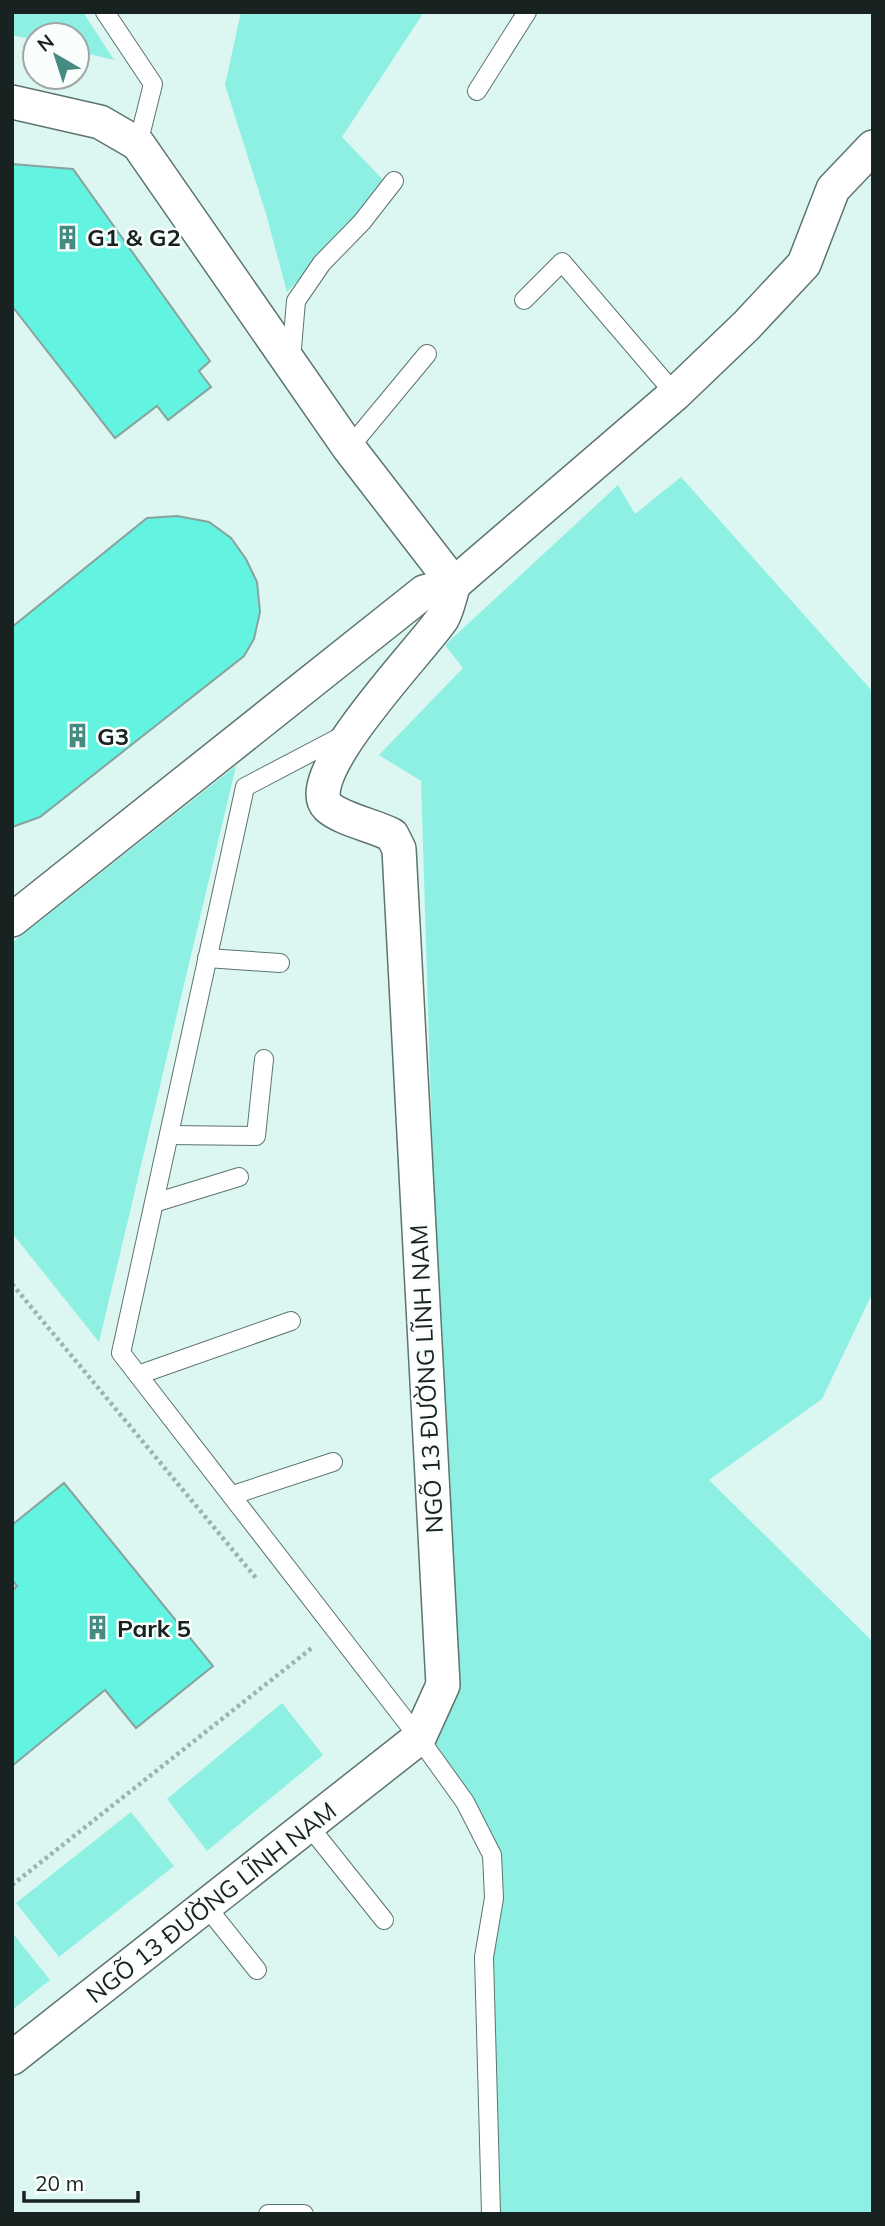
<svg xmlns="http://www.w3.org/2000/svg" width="885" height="2226" viewBox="0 0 885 2226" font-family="Mulish,sans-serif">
<rect width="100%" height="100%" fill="#dcf6f1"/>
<!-- green -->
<g fill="#8ef0e2">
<polygon points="12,12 83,12 114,60 77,51 77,35 35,35 35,40 12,35"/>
<polygon points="241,12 424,12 342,137 389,186 287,292 266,214 225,85"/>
<polygon points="681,477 873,692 873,1292 822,1399 709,1480 873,1642 873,2214 494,2214 488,1961 498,1849 428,1736 449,1687 421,781 379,755 463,668 445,645 618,485 635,514"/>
<polygon points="236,766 99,1342 12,1233 12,943"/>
<polygon points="282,1703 323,1755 207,1851 167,1799"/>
<polygon points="131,1812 174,1866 59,1957 16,1903"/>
<polygon points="14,1935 50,1980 12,2010 12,1937"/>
</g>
<!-- building -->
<g fill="#63f3e1" stroke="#8aa29e" stroke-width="2">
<polygon points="12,164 73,169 210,361 199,371 211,387 168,420 157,406 115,438 12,306"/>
<polygon points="177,516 209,522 231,538 246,559 257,582 260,612 254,639 244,656 40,817 12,827 12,627 147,518"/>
<polygon points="64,1483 213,1666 136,1728 105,1690 12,1766 12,1591 17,1586 12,1580 12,1525"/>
</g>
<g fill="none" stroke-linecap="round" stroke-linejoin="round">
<defs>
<g id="lane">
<polyline points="105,12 153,84 138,144"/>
<polyline points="477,91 527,12"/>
<polyline points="524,300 562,262 675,394"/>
<polyline points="291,360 296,301 322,263 362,222 394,181"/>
<polyline points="349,448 427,354"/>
<polyline points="344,735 245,787 121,1353 419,1738 465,1802 492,1855 494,1898 484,1957 491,2214"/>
<polyline points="207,958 280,963"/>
<polyline points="169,1135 256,1136 264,1059"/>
<polyline points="154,1203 239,1177"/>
<polyline points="138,1375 291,1321"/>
<polyline points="233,1495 333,1462"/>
<polyline points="309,1826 384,1920"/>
<polyline points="206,1906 257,1970"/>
<polyline points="268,2214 304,2214"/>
</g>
<g id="street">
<polyline points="12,102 100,122 138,144 349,448 454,584"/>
<polyline points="12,920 424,592 454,584 675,394 746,326 804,264 833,189 873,147"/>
<path d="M12,2058L419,1738L443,1685L399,849L392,835C375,826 341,819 328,807C297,777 423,648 442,619C448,609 450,595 454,584"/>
</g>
</defs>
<!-- lane casing -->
<use href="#lane" stroke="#5d7470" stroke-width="20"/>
<!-- street casing -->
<use href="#street" stroke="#5d7470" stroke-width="36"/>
<!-- path -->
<g stroke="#9eb3af" stroke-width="4.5" stroke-dasharray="3.5 3.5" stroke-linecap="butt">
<polyline points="12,1284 256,1578"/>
<polyline points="12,1885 313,1647"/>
</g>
<!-- lane -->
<use href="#lane" stroke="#fff" stroke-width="18"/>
<!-- street -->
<use href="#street" stroke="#fff" stroke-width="33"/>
</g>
<!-- icons -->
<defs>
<symbol id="building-bare" viewBox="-9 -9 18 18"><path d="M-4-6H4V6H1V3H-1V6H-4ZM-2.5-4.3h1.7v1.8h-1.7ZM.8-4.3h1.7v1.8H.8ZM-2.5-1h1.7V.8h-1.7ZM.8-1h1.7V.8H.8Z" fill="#468b81" stroke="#f9fefd" stroke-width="2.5" paint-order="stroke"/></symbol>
</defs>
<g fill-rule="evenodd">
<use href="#building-bare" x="50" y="220" width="35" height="35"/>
<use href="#building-bare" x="60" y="718" width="35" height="35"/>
<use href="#building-bare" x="80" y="1610" width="35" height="35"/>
</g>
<g text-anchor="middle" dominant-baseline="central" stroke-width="5" stroke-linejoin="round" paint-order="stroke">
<!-- poi labels -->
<g font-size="24" font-weight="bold" fill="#182220" stroke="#f9fefd" text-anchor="start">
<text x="87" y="237">G1 &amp; G2</text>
<text x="97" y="736">G3</text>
<text x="117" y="1628">Park 5</text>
</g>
<!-- street labels -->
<g font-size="24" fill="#182220" stroke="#f9fefd">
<text transform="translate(426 1379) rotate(-93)">NGÕ 13 ĐƯỜNG LĨNH NAM</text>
<text transform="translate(211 1902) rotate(-38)">NGÕ 13 ĐƯỜNG LĨNH NAM</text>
</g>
</g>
<!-- border -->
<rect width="885" height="2226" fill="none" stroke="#182220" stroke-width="28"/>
<!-- north arrow -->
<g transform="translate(56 56) rotate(321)"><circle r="33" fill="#f9fefd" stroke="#9fa6a5" stroke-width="2"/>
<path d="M0-5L12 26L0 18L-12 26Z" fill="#468b81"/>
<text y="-10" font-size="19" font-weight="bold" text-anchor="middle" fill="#182220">N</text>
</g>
<!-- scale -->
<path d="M24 2191v10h114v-10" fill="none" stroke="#182220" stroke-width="3.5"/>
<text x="35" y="2191" font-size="21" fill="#182220" stroke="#f9fefd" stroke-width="5" paint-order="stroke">20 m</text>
</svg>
